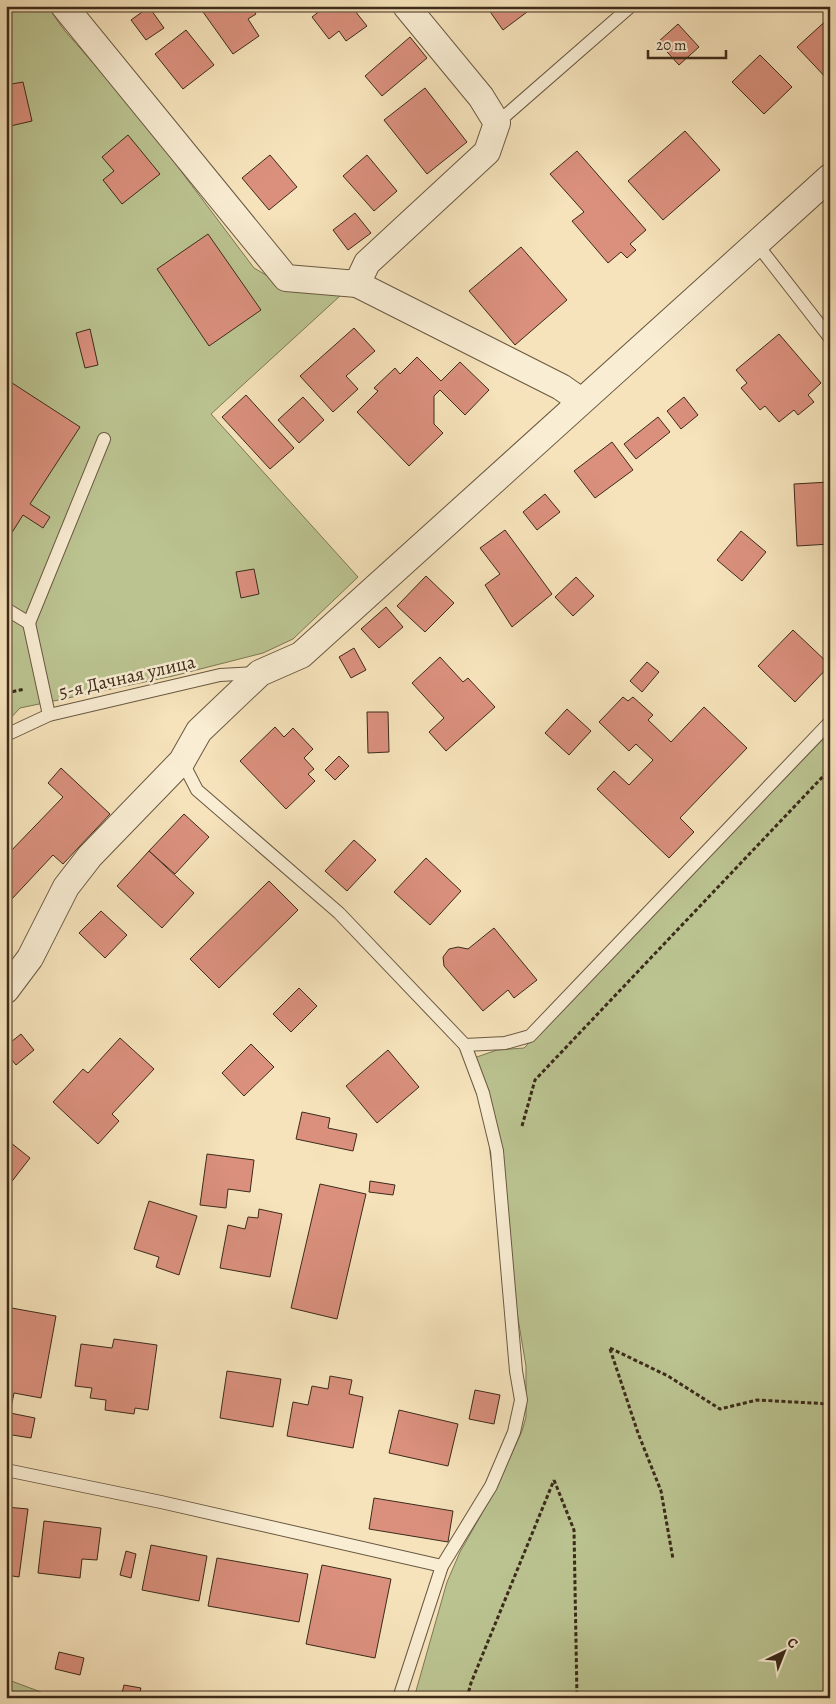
<svg xmlns="http://www.w3.org/2000/svg" width="836" height="1704" viewBox="0 0 836 1704" font-family="Alegreya,serif">
<rect width="100%" height="100%" fill="#f6e3bb"/>
<filter id="stains"><feTurbulence type="fractalNoise" baseFrequency=".004" numOctaves="4"/><feColorMatrix values="0 0 0 0 .2 0 0 0 0 .09 0 0 0 0 .02 0 0 0 .5 -.17"/></filter>
<radialGradient id="worn" r=".72"><stop offset=".6" stop-color="#630" stop-opacity="0"/><stop offset="1" stop-color="#630" stop-opacity=".3"/></radialGradient>
<!-- green -->
<g fill="#bbc491" stroke="#7c7856">
<polygon points="6,6 47,6 65,31 138,114 254,268 290,289 341,295 211,414 358,577 293,639 263,653 173,676 20,708 6,723"/>
<polygon points="830,732 830,1698 414,1698 447,1582 460,1552 497,1487 522,1431 526,1417 526,1366 490,1153 490,1111 475,1090 468,1060 497,1050 524,1048"/>
<polygon points="6,1679 57,1698 6,1698"/>
</g>
<!-- building -->
<g fill="#da907d" stroke="#3c2b1a">
<polygon points="211,6 250,6 256,14 248,19 259,36 233,54 203,12"/>
<polygon points="326,6 351,6 367,26 346,41 339,31 329,39 312,17"/>
<polygon points="486,6 535,6 503,30"/>
<polygon points="149,7 164,28 146,40 131,20"/>
<polygon points="830,17 830,82 797,47"/>
<polygon points="678,24 699,47 679,65 658,42"/>
<polygon points="186,30 214,65 183,89 155,54"/>
<polygon points="410,37 427,58 382,96 365,76"/>
<polygon points="760,55 792,87 764,114 732,82"/>
<polygon points="23,82 32,121 6,127 6,85"/>
<polygon points="425,88 467,142 427,174 384,120"/>
<polygon points="685,131 720,170 663,220 628,181"/>
<polygon points="128,135 160,174 122,204 103,180 114,171 102,157"/>
<polygon points="577,151 646,230 630,244 636,250 627,258 621,252 608,263 572,221 584,212 550,174"/>
<polygon points="270,155 297,187 269,210 242,178"/>
<polygon points="367,155 397,191 374,211 343,176"/>
<polygon points="355,213 371,233 348,250 333,230"/>
<polygon points="208,234 261,310 209,346 157,269"/>
<polygon points="521,247 567,300 515,345 469,291"/>
<polygon points="6,281 12,294 6,297"/>
<polygon points="354,328 375,351 346,376 358,389 333,412 300,376"/>
<polygon points="90,329 98,365 85,368 76,333"/>
<polygon points="779,334 821,383 808,395 814,402 798,415 794,410 779,422 765,406 760,410 741,388 747,383 736,370"/>
<polygon points="417,357 441,381 460,362 489,390 465,415 440,390 434,396 434,424 443,433 409,466 357,412 378,391 374,388 395,368 400,374"/>
<polygon points="6,379 80,427 30,504 50,517 43,528 23,515 6,542"/>
<polygon points="246,395 294,448 270,469 222,417"/>
<polygon points="303,397 324,420 299,443 278,420"/>
<polygon points="684,397 698,415 681,429 667,411"/>
<polygon points="658,417 670,432 636,459 624,444"/>
<polygon points="612,442 633,470 595,498 574,471"/>
<polygon points="830,482 830,544 797,546 794,484"/>
<polygon points="545,494 560,512 537,530 523,512"/>
<polygon points="505,530 552,594 512,627 485,585 500,574 480,548"/>
<polygon points="741,531 766,552 742,581 717,560"/>
<polygon points="254,569 259,594 241,598 236,572"/>
<polygon points="426,576 454,603 425,632 397,606"/>
<polygon points="576,577 594,596 573,616 555,597"/>
<polygon points="386,607 403,627 379,648 361,629"/>
<polygon points="793,630 830,665 795,702 758,666"/>
<polygon points="354,648 366,670 351,678 339,657"/>
<polygon points="440,657 463,682 468,678 495,707 446,751 429,732 444,718 412,683"/>
<polygon points="647,662 659,672 642,692 630,681"/>
<polygon points="623,697 628,701 633,697 653,715 648,720 671,742 704,707 747,748 680,818 694,832 669,858 597,789 614,771 629,785 653,760 636,744 629,751 599,722"/>
<polygon points="567,709 591,731 569,755 545,733"/>
<polygon points="367,712 388,712 389,752 368,753"/>
<polygon points="275,727 284,737 293,728 313,749 304,758 314,769 308,774 315,781 286,809 240,761"/>
<polygon points="339,756 349,766 335,780 325,770"/>
<polygon points="61,768 110,814 63,864 53,855 10,901 6,898 6,854 7,855 63,797 48,783"/>
<polygon points="184,814 209,837 175,874 149,851"/>
<polygon points="354,840 376,860 347,891 325,871"/>
<polygon points="149,851 194,893 162,928 117,886"/>
<polygon points="426,858 461,891 430,925 394,892"/>
<polygon points="269,881 298,910 219,988 190,959"/>
<polygon points="101,911 127,935 105,958 79,933"/>
<polygon points="494,928 537,980 514,998 508,990 483,1011 444,966 443,957 449,949 458,947 468,949"/>
<polygon points="299,988 317,1006 291,1032 273,1014"/>
<polygon points="21,1034 34,1050 16,1065 6,1053 6,1046"/>
<polygon points="120,1038 154,1069 112,1114 119,1121 98,1144 53,1102 83,1069 88,1073"/>
<polygon points="251,1044 274,1067 244,1096 222,1073"/>
<polygon points="388,1050 419,1087 377,1123 346,1086"/>
<polygon points="302,1112 330,1118 328,1128 357,1134 353,1151 296,1139"/>
<polygon points="6,1139 30,1158 6,1189"/>
<polygon points="207,1154 254,1160 250,1192 228,1189 226,1208 200,1205"/>
<polygon points="370,1181 395,1185 393,1195 369,1192"/>
<polygon points="320,1184 366,1194 337,1319 291,1308"/>
<polygon points="149,1201 197,1216 179,1275 156,1267 159,1257 134,1249"/>
<polygon points="259,1209 282,1214 270,1277 220,1268 228,1225 245,1229 248,1217 258,1218"/>
<polygon points="6,1307 56,1316 41,1398 14,1393 10,1413 35,1418 31,1438 6,1434"/>
<polygon points="114,1339 157,1345 148,1410 135,1408 134,1414 105,1410 106,1400 90,1398 92,1388 75,1386 81,1344 112,1348"/>
<polygon points="227,1371 281,1379 273,1427 220,1418"/>
<polygon points="330,1376 352,1380 349,1394 363,1397 353,1448 287,1436 293,1402 308,1405 312,1386 328,1389"/>
<polygon points="475,1390 500,1395 494,1424 469,1419"/>
<polygon points="399,1410 458,1424 448,1466 389,1453"/>
<polygon points="374,1498 453,1511 448,1542 369,1529"/>
<polygon points="6,1507 28,1509 19,1577 6,1575"/>
<polygon points="44,1521 101,1528 97,1560 82,1559 80,1578 38,1573"/>
<polygon points="151,1545 207,1556 199,1601 142,1590"/>
<polygon points="126,1551 136,1554 131,1578 120,1575"/>
<polygon points="217,1558 308,1574 299,1622 208,1606"/>
<polygon points="322,1565 391,1579 375,1658 306,1644"/>
<polygon points="59,1652 84,1658 80,1675 55,1669"/>
<polygon points="124,1685 141,1688 138,1698 121,1697"/>
</g>
<g fill="none" stroke-linecap="round" stroke-linejoin="round">
<defs>
<g id="lane">
<polyline points="497,123 631,6"/>
<polyline points="756,243 830,338"/>
<polyline points="6,609 29,623 104,439"/>
<polyline points="29,623 49,715"/>
<polyline points="6,735 49,715 220,675 257,673"/>
<polyline points="182,761 197,790 339,913 465,1045 483,1093 497,1151 516,1371 521,1400 514,1432 491,1486 442,1566 399,1698"/>
<polyline points="465,1045 505,1043 530,1036 830,722"/>
<polyline points="6,1470 161,1502 442,1566"/>
</g>
<g id="street">
<polyline points="64,6 286,278 357,284 561,387 581,401"/>
<polyline points="357,284 367,263 487,152 497,123 481,97 406,6"/>
<polyline points="6,990 30,958 66,887 90,856 182,761 199,731 260,673 301,655 830,177"/>
</g>
</defs>
<!-- lane casing -->
<use href="#lane" stroke="#6a5942" stroke-width="14"/>
<!-- street casing -->
<use href="#street" stroke="#6a5942" stroke-width="28"/>
<!-- path -->
<g stroke="#3c2b1a" stroke-width="3" stroke-dasharray="4 2.5" stroke-linecap="butt">
<polyline points="6,693 25,689"/>
<polyline points="522,1126 535,1080 830,769"/>
<polyline points="610,1348 668,1376 720,1409 757,1400 830,1404"/>
<polyline points="610,1349 638,1433 661,1491 673,1559"/>
<polyline points="554,1480 574,1530 577,1698"/>
<polyline points="467,1698 471,1683 554,1480"/>
</g>
<!-- lane -->
<use href="#lane" stroke="#f9edd3" stroke-width="12"/>
<!-- street -->
<use href="#street" stroke="#f9edd3" stroke-width="26"/>
</g>
<g text-anchor="middle" dominant-baseline="central" stroke-width="5" stroke-linejoin="round" paint-order="stroke">
<!-- street labels -->
<g font-size="19" fill="#3c2b1a" stroke="#f9edd3">
<text transform="translate(127 677) rotate(-13)">5-я Дачная улица</text>
</g>
</g>
<!-- margin -->
<rect width="836" height="1704" fill="none" stroke="#f6e3bb" stroke-width="25"/>
<rect x="8" y="8" width="821" height="1689" fill="none" stroke="#3c2b1a" stroke-width="2.5"/>
<rect x="12" y="12" width="811" height="1679" fill="none" stroke="#3c2b1a"/>
<!-- north arrow -->
<g transform="translate(784 1652) rotate(43)" stroke="#f9edd3" stroke-width="4" paint-order="stroke">
<path d="M0-4L9 19L0 12L-9 19Z" fill="#3c2b1a"/>
<text y="-8" font-size="14" font-weight="bold" text-anchor="middle" fill="#3c2b1a">С</text>
</g>
<!-- scale -->
<path d="M648 50v8h78v-8" fill="none" stroke="#3c2b1a" stroke-width="2.5"/>
<text x="656" y="50" font-size="15" fill="#3c2b1a" stroke="#f9edd3" stroke-width="4" paint-order="stroke">20 m</text>
<rect width="100%" height="100%" filter="url(#stains)"/>
<rect width="100%" height="100%" fill="url(#worn)"/>
</svg>
